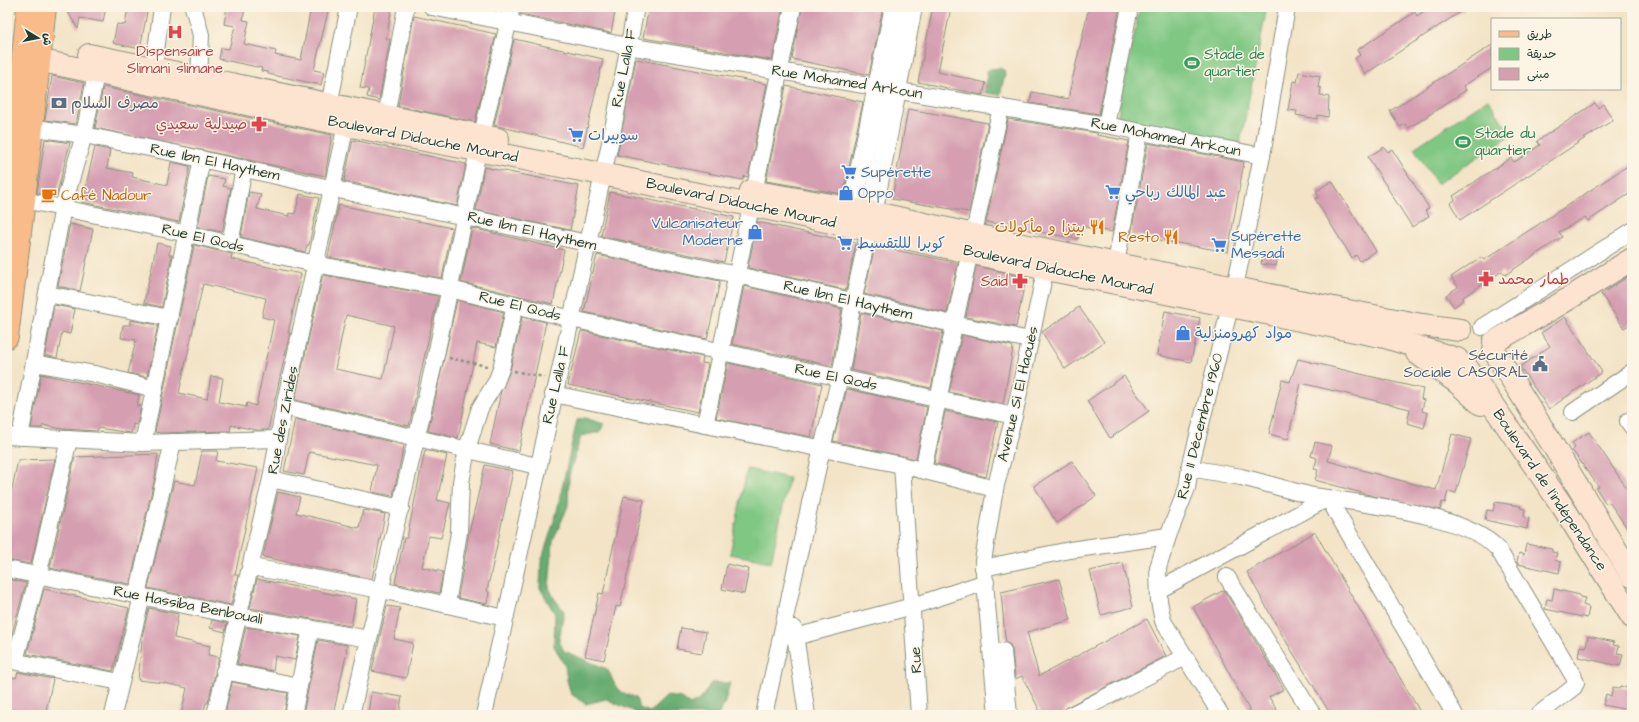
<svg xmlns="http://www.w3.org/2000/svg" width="1639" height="722" viewBox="0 0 1639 722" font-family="'Architects Daughter','Playpen Sans Arabic',sans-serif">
<rect width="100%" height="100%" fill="#fcf5e5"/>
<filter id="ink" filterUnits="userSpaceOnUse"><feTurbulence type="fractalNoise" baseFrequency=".025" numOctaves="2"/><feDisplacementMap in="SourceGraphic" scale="8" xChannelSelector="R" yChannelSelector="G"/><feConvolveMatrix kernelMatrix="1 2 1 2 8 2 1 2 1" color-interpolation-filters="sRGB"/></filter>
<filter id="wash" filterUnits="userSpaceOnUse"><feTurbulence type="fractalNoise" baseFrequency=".012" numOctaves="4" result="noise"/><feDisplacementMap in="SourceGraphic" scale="16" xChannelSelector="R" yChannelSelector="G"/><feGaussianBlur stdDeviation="0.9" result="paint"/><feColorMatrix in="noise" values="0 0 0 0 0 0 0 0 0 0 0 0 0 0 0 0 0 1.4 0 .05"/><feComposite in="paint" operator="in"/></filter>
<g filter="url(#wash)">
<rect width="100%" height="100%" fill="#f3e4c7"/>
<!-- green -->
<g fill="#80c783" stroke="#50825c">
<polygon points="1140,7 1267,7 1240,144 1117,119"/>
<polygon points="1488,99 1511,135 1437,184 1414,148"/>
<polygon points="747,469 789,478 771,562 730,554"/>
</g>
<!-- forest -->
<g fill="#68ac71" stroke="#447452">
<polygon points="999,68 1004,70 1005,74 1000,95 985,93 987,71 990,69"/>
<path d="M585,418L604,424L600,432L581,436L569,475L568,506L553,541L549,588L554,598L564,611L559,641L564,651L607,669C612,676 614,687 621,692C625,695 631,695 636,698L639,708L650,712L667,696L681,698L690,705L701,699L711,683H730L724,705L718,715H642L606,699L586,704L571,694L567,680L565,666L554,646L555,614L540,588L541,562L556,515L577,420Z"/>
</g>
<g id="blocks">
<!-- building -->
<g fill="#d59fb1" fill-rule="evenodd">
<polygon points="65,7 76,9 76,7 106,7 103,22 80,18 78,29"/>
<polygon points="128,7 148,7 140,49 113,43 117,24 125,25"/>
<polygon points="227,7 245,7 243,20 249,21 244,44 276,51 275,55 301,60 311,7 329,7 314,70 324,72 321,85 268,74 268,72 261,71 262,68 219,59 221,48 229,49 235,26 224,24"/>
<polygon points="375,7 392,7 386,39 390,39 379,100 367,97 369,89 360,88"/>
<polygon points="521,7 616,7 611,33 520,14"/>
<polygon points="649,7 783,7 772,60 643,38"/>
<polygon points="802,7 883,7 869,75 792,59"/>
<polygon points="933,7 951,7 938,72 986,83 983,95 918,82"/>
<polygon points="1089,7 1120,7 1099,114 1030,103 1032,92 1068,99"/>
<polygon points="1430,7 1468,7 1365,74 1355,58 1360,55 1357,50 1415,12 1417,16"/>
<polygon points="414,16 496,34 475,122 398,106"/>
<polygon points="514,39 603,59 583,147 494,125"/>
<polygon points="1492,45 1492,68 1463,86 1466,90 1420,121 1408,128 1405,124 1400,127 1390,111"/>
<polygon points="636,59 767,84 748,177 744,176 743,180 617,155"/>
<polygon points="1299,72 1320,76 1318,87 1321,88 1320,95 1329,97 1328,117 1318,115 1317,119 1296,115 1297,111 1288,110 1293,81 1297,82"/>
<polygon points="52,76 84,83 76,124 45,120"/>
<polygon points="786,86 863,102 843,194 766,181"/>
<polygon points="103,87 332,135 325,176 95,128"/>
<polygon points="1595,103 1598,108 1603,104 1613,120 1460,220 1450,203 1455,200 1453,196 1511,158 1514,162 1519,159 1540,145 1537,141"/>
<polygon points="908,109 988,123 969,212 892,199"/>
<polygon points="1008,119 1097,133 1097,135 1129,141 1112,232 1080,226 1078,239 986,222"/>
<polygon points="45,139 70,143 56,197 37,193"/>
<polygon points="353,140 466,164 457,206 344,181"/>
<polygon points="1148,143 1244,162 1228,252 1131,235"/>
<polygon points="95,147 110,150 107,168 133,173 132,177 167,185 171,162 190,166 179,222 82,202"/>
<polygon points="1384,147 1388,152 1392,149 1429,208 1425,211 1429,216 1412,227 1368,157"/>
<polygon points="1632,163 1632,192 1588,221 1585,217 1559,232 1562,237 1505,275 1502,271 1462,298 1463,300 1454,307 1446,295 1458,287 1451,277 1481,257 1484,260"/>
<polygon points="484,167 579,186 570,230 476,210"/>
<polygon points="208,176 225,179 223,186 231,188 222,232 198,227"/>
<polygon points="1332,181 1376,251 1360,261 1356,255 1352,258 1315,199 1319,197 1316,191"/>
<polygon points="249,192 261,194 257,209 289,216 289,213 295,214 300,194 319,198 309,245 307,245 305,252 241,237"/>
<polygon points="610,192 734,217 724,262 601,236"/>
<polygon points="339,205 452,228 442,278 328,257"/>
<polygon points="757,222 856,243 846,290 748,268"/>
<polygon points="70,224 93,229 80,291 58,286"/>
<polygon points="472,228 564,250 553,304 461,282"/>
<polygon points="157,243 171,246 169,255 172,255 162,307 144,303"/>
<path d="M194,245L232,254L231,259L301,274L288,333H290L268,430H257L231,425L230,431L162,433L155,432ZM203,284L266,298L262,317L274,320L256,406L247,403L246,407L219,402L223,378L211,376L207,399L179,393Z"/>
<polygon points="875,246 958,263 947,313 864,294"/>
<polygon points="1263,252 1278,255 1276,266 1261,264"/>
<polygon points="597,255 720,281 707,339 584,312"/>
<polygon points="976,266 1026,277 1016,327 966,317"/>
<polygon points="1632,274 1632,323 1624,328 1601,294"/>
<path d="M324,275L438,296L409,426L295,400L322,278ZM346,315L394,326L383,379L335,369Z"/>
<polygon points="744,286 842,309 832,366 732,344"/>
<polygon points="457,300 504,312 496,347 477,343 458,438 428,431"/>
<polygon points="54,305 75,309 70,334 62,332 57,358 45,355"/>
<polygon points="1079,307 1104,342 1065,369 1042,332"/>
<polygon points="1165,311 1200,318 1191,362 1157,355"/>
<polygon points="861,313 943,331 931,388 851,370"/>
<polygon points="522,317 546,322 519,451 490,444 501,391 510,371"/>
<polygon points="1565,317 1602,372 1549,409 1520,367 1550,346 1541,333"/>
<polygon points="130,320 158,325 147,377 128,373 136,340 121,338 123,325 130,325"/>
<polygon points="581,331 703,357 702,363 708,364 698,412 568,385"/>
<polygon points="962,335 1012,346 1013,348 1003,404 949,392"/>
<polygon points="1298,359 1423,389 1421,399 1424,400 1422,411 1428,413 1424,428 1407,423 1410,409 1301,383 1288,439 1269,434 1282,380 1290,382"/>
<polygon points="728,363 822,384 811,437 716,418"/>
<polygon points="41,374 139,395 137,406 141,406 137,425 133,424 131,433 98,428 97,431 62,429 43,425 42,428 31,428"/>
<polygon points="1124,376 1149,411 1110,438 1087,401"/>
<polygon points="847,389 927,407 916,459 833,441"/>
<polygon points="945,411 998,422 986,477 934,463"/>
<polygon points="295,419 404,445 393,496 372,492 377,465 309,452 304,475 284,471"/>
<polygon points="1589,432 1632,496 1632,535 1609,502 1606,504 1596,488 1599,487 1572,450 1575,448 1572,443"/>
<polygon points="1452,434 1471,439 1456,493 1448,491 1445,503 1442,502 1440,510 1373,496 1315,480 1318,470 1314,469 1317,458 1311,456 1315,442 1332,446 1328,461 1436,490"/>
<polygon points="425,450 447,455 437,500 450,503 446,519 441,538 429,536 422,567 443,572 439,593 395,583 404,538 407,538"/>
<polygon points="202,451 218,451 216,461 258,468 235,575 238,575 231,605 148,588 174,481 195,485"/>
<polygon points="158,454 155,477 130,584 50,568 75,457"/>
<polygon points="55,459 31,564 7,560 7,512 18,460"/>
<polygon points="1072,461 1096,496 1057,523 1034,486"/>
<polygon points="485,465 513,471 487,591 489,592 487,604 458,598 469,533"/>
<polygon points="278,492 300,497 296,513 359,528 363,510 385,514 372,579 263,557"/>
<polygon points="624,496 644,500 620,607 616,606 604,660 585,656 599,593 603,594"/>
<polygon points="1495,502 1521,506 1520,508 1525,509 1524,517 1529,518 1527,529 1485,520 1487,510 1493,511"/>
<polygon points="1315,532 1347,588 1422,715 1331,715 1278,628 1247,572"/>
<polygon points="1526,544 1552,549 1552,552 1557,553 1555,560 1561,562 1559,573 1518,564 1517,562 1519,553 1524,555"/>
<polygon points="1123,563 1133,607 1101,615 1090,571"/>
<polygon points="727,564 749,569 744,594 722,589"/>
<polygon points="7,579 26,583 7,651"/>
<polygon points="257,579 356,599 351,626 250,608"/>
<polygon points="1059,579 1071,620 1027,632 1039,676 1147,619 1166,656 1067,707 1062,715 1042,715 1022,676 1015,679 1012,650 1010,645 1006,642 1005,637 1001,592"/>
<polygon points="44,589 129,608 113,671 27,654"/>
<polygon points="1554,589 1580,595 1580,597 1585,598 1583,605 1589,607 1587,618 1545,609 1547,599 1552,600"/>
<polygon points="1224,590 1284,689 1269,697 1280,715 1252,715 1193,607"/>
<polygon points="387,606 400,608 394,639 413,643 406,678 372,671"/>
<polygon points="149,608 178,614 174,638 210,646 208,655 219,657 208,703 206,703 203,715 181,715 187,688 164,683 138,680 143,632"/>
<polygon points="212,620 227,623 225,632 210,628"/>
<polygon points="246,627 300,636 295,660 275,656 273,671 237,664"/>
<polygon points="681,628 706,632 702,653 677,649"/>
<polygon points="1588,636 1614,642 1613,645 1619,646 1617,653 1623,654 1620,666 1578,657 1580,646 1586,647"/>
<polygon points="318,640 347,645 346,650 347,651 333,715 303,715"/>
<polygon points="18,672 53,679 45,715 7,715 7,676 16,678"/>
<polygon points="232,682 288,693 284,715 225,715"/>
<polygon points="1620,686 1632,689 1632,711 1603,705 1606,694 1611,696 1613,687 1619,688"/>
<polygon points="371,692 402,697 399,715 368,715"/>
</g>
</g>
</g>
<g filter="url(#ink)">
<use href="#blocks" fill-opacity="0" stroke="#89907e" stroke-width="1"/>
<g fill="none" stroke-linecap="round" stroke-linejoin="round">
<defs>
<g id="minor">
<polyline points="193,7 201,35 199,77"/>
<polyline points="432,7 628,46 1106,125 1262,156"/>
<polyline points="152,79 162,7"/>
<polyline points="327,115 349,7"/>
<polyline points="386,116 406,7"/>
<polyline points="1106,125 1130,7"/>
<polyline points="22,126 84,135 174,153 334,189 737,275 953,324 1030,340"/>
<polyline points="24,200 188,234 315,264 450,289 572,319 1014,416"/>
<polyline points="230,244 244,168"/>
<polyline points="1114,274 1140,132"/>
<polyline points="47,294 170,318"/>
<polyline points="1482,327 1632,231"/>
<polyline points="34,363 95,374 155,389"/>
<polyline points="553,394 902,465 995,489"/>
<polyline points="284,407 537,466"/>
<polyline points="1573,412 1632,372"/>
<polyline points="1628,421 1632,427"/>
<polyline points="705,425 793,7"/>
<polyline points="7,436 143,443 278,439"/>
<polyline points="20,437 63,207 84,135 98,63"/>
<polyline points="143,443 202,159"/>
<polyline points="902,465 919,715"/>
<path d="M1190,468C1207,471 1224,474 1241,477C1263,482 1286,490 1309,495C1358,504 1465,513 1498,549L1574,677L1576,683L1574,687L1538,715"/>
<polyline points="923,470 1001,107"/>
<polyline points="271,479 401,508"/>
<polyline points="251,567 381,590 505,618"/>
<polyline points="983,568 1070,550 1168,536"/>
<polyline points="7,569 238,616 369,639"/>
<polyline points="1227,577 1313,715"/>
<polyline points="1159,590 1328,498 1455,715"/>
<polyline points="137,595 173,442"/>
<polyline points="447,604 459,532 461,482 467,449 480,408 496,382 501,369 515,305"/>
<polyline points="794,628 807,715"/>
<polyline points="795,637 913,606 986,582"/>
<polyline points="1003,651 1009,715"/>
<polyline points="7,660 120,682"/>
<polyline points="15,661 38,576 69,439"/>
<polyline points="224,671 299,686"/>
<polyline points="113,715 142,596"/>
<polyline points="215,715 271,479 284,407 346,125"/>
<polyline points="293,715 311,628"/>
<polyline points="351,715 436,355 478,151 512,7"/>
<path d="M484,715C524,530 564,345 606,161C618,110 626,58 636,7"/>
<polyline points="764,715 822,448 840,377 853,302 869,230"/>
<polyline points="997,715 983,561 995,489 1014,416 1048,258"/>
<polyline points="1071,715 1185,657"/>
<polyline points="1221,715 1163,621 1159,601 1158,568 1168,536 1187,488 1190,468 1235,287 1262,156 1287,7"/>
</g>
<g id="tertiary">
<polyline points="852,208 895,7"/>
<polyline points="869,229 912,7"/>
</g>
<g id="secondary">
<polyline points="89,55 498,139"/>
<polyline points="23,57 346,125 602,174 869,230 1046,269 1385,337 1457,359"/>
<polyline points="751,191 871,212 974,235 1358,313 1422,325 1460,330"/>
<polyline points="1494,342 1560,304 1632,259"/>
<polyline points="1494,351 1551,442 1632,576"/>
<polyline points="1417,353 1459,384 1481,404"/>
<polyline points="1465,365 1563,507 1632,617"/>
</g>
<g id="primary">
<polyline points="7,210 28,7"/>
<polyline points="7,337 24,200 45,7"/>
</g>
</defs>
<!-- minor casing -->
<use href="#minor" stroke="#89907e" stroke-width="18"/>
<!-- tertiary casing -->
<use href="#tertiary" stroke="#89907e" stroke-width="22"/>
<!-- secondary casing -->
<use href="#secondary" stroke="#89907e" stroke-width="24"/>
<!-- primary casing -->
<use href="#primary" stroke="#89907e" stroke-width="24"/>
<!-- path -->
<g stroke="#89907e" stroke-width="2.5" stroke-dasharray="3 3" stroke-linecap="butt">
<polyline points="449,358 487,366"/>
<polyline points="514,371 544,377"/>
</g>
<!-- minor -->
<use href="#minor" stroke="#fff" stroke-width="16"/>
<!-- tertiary -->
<use href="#tertiary" stroke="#fff" stroke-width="20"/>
<!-- secondary -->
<use href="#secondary" stroke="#fde4d1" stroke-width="22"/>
<!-- primary -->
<use href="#primary" stroke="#fabb8b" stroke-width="22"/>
</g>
</g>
<!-- icons -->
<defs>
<symbol id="hospital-bare" viewBox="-9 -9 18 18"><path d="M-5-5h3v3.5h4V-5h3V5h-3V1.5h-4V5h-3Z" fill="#e0444e" stroke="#fcf5e5" stroke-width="2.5" paint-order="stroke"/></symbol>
<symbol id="stadium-bare" viewBox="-9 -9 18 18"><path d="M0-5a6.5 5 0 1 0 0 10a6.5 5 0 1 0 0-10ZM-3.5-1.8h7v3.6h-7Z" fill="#2e9e5b" stroke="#fcf5e5" stroke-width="2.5" paint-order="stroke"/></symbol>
<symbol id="bank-bare" viewBox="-9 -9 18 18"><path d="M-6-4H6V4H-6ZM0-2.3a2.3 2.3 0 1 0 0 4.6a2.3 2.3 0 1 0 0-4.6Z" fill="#5c6f8a" stroke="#fcf5e5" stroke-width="2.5" paint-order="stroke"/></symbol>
<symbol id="pharmacy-bare" viewBox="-9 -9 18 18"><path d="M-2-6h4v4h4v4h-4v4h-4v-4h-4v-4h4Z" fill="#e0444e" stroke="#fcf5e5" stroke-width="2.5" paint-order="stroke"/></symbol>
<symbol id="supermarket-bare" viewBox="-9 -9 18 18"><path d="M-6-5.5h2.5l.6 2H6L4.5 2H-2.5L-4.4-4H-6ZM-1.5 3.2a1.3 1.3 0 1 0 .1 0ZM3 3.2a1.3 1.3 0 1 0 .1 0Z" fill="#3f7fe0" stroke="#fcf5e5" stroke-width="2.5" paint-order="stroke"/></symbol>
<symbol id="shop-bare" viewBox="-9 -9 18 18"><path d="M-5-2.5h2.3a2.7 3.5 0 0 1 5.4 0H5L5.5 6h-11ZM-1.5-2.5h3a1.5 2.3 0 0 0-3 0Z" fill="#3f7fe0" stroke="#fcf5e5" stroke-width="2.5" paint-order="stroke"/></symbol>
<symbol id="cafe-bare" viewBox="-9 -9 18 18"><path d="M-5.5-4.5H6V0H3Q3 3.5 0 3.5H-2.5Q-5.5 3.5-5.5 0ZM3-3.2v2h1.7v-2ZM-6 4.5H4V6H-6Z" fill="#e8710a" stroke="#fcf5e5" stroke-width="2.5" paint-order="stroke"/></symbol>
<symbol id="restaurant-bare" viewBox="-9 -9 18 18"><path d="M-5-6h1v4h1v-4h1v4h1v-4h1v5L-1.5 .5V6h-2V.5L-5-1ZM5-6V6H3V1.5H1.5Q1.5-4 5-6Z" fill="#e8710a" stroke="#fcf5e5" stroke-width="2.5" paint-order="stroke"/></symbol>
<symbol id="civic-bare" viewBox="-9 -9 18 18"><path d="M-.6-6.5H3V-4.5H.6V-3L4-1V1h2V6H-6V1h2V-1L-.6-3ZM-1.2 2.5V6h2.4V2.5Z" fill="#5c6f8a" stroke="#fcf5e5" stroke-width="2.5" paint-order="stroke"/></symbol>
</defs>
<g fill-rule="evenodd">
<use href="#hospital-bare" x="164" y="21" width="22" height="22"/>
<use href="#stadium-bare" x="1181" y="52" width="22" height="22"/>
<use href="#bank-bare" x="48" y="92" width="22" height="22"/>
<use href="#pharmacy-bare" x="248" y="113" width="22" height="22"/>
<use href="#supermarket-bare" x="565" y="124" width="22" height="22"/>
<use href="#stadium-bare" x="1452" y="131" width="22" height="22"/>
<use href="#supermarket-bare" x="838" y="161" width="22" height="22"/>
<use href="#supermarket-bare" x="1102" y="181" width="22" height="22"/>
<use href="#shop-bare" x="835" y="182" width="22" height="22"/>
<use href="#cafe-bare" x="38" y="184" width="22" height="22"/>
<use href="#restaurant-bare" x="1086" y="216" width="22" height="22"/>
<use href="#shop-bare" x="744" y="221" width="22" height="22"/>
<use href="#restaurant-bare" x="1160" y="226" width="22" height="22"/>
<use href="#supermarket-bare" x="834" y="232" width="22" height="22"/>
<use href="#supermarket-bare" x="1208" y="234" width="22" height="22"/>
<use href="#pharmacy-bare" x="1475" y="268" width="22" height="22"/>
<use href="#pharmacy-bare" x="1009" y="270" width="22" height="22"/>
<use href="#shop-bare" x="1172" y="322" width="22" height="22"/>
<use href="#civic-bare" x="1529" y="353" width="22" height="22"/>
</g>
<g text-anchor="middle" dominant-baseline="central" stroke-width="3" stroke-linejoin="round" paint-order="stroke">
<!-- health labels -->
<g font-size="15" fill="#be3a42" stroke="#fcf5e5" text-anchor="end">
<text x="175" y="51" text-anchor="middle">Dispensaire<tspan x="175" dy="17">Slimani slimane</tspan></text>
<text x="247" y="124">صيدلية سعيدي</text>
<text x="1498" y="279" text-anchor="start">طمار محمد</text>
<text x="1008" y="281">Said</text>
</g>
<!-- leisure labels -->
<g font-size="15" fill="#27864d" stroke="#fcf5e5" text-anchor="start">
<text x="1204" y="54">Stade de<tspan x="1204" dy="17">quartier</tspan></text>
<text x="1475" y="133">Stade du<tspan x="1475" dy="17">quartier</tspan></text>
</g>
<!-- street labels -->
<g font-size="15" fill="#1f3d34" stroke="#fcf5e5">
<text transform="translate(624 68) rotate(-79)">Rue Lalla F</text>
<text transform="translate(847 82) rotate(9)">Rue Mohamed Arkoun</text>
<text transform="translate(1166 137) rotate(11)">Rue Mohamed Arkoun</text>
<text transform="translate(423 139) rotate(11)">Boulevard Didouche Mourad</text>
<text transform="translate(215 162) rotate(12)">Rue Ibn El Haythem</text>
<text transform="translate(741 203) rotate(12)">Boulevard Didouche Mourad</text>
<text transform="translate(532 231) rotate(13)">Rue Ibn El Haythem</text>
<text transform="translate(203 238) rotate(13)">Rue El Qods</text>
<text transform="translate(1058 270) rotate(12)">Boulevard Didouche Mourad</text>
<text transform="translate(848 300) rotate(13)">Rue Ibn El Haythem</text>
<text transform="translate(520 306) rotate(14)">Rue El Qods</text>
<text transform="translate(836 377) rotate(12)">Rue El Qods</text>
<text transform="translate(556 385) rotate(-77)">Rue Lalla F</text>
<text transform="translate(1018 394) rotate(-77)">Avenue Si El Haouès</text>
<text transform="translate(283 420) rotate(-79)">Rue des Zirides</text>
<text transform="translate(1200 426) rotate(-76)">Rue 11 Décembre 1960</text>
<text transform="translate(1550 490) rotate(56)">Boulevard de l'indépendance</text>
<text transform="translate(188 605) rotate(11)">Rue Hassiba Benbouali</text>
<text transform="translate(916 660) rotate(-93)">Rue</text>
</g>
<!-- service labels -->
<g font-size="15" fill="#4e5e75" stroke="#fcf5e5" text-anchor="start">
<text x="71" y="103">مصرف السلام</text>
<text x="1528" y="355" text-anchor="end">Sécurité<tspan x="1528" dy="17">Sociale CASORAL</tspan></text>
</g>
<!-- shop labels -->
<g font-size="15" fill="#366cbe" stroke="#fcf5e5" text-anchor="start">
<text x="588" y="135">سوبيرات</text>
<text x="861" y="172">Supérette</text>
<text x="1125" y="192">عبد المالك رباحي</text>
<text x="858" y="193">Oppo</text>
<text x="743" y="223" text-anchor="end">Vulcanisateur<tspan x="743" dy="17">Moderne</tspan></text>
<text x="1231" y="236">Supérette<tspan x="1231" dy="17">Messadi</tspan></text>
<text x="857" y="243">كوبرا لللتقسيط</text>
<text x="1195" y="333">مواد كهرومنزلية</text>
</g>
<!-- food labels -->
<g font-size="15" fill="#c56008" stroke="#fcf5e5" text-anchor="end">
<text x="61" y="195" text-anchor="start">Café Nadour</text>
<text x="1085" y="227">بيتزا و مأكولات</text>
<text x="1159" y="237">Resto</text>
</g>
</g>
<!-- margin -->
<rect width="1639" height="722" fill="none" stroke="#fcf5e5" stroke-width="24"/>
<!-- legend -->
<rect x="1491" y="18" width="130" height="72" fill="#fcf5e5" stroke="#a4ab9e"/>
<rect x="1499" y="31" width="20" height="6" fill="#fabb8b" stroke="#a4ab9e"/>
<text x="1527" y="38" font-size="12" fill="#1f3d34">طريق</text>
<rect x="1499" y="48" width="20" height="12" fill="#80c783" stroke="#a4ab9e"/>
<text x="1527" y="58" font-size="12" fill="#1f3d34">حديقة</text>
<rect x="1499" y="68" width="20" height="12" fill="#d59fb1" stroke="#a4ab9e"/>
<text x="1527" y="78" font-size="12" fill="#1f3d34">مبنى</text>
<!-- north arrow -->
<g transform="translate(38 38) rotate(100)" stroke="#fcf5e5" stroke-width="3" paint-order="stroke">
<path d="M0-3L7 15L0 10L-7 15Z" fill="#1f3d34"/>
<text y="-6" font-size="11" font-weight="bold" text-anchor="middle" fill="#1f3d34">ش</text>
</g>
</svg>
